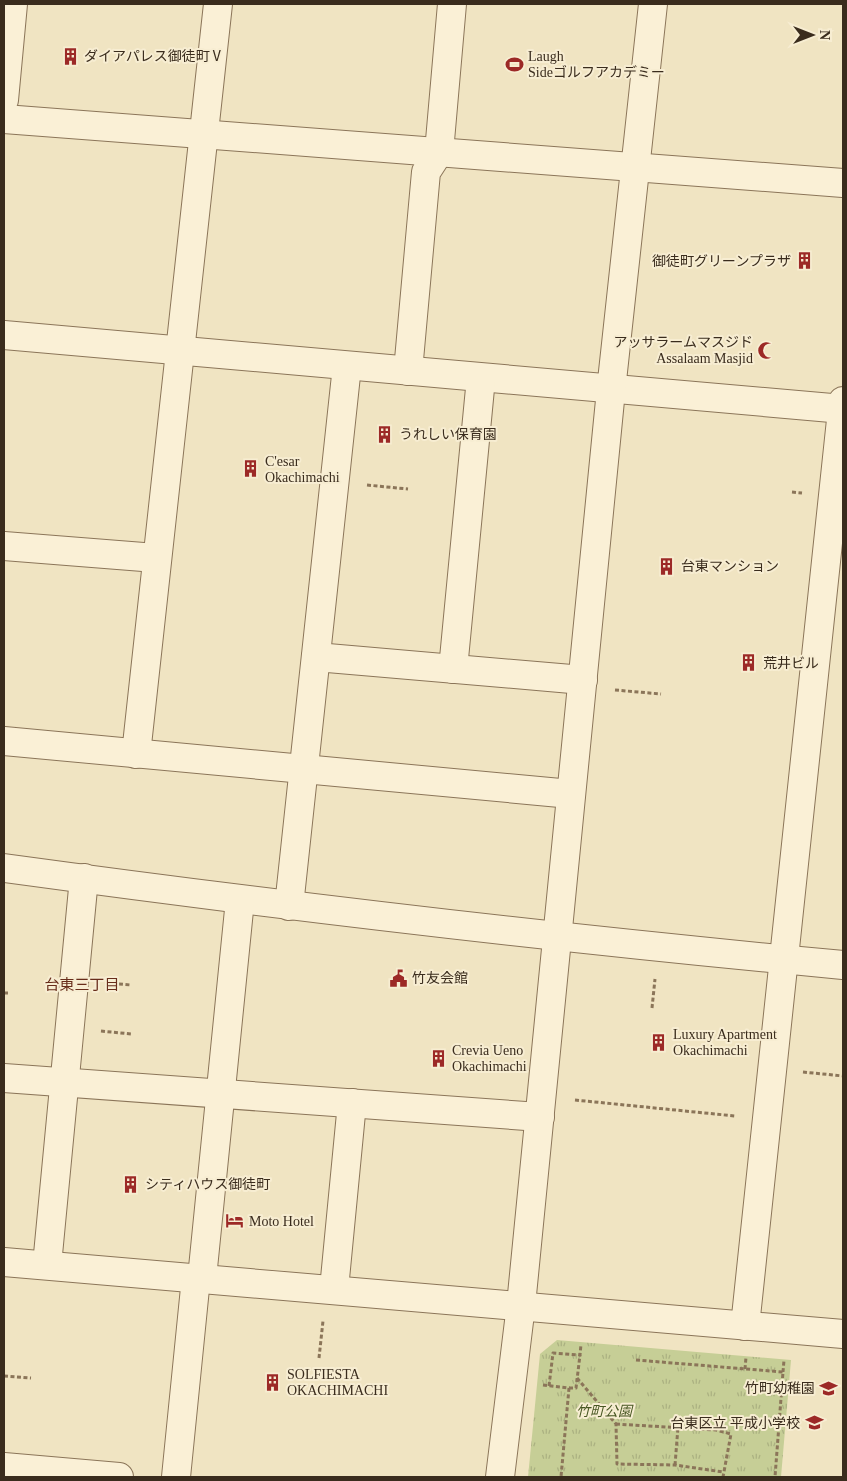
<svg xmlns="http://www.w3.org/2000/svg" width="847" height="1481" viewBox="0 0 847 1481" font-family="'Times New Roman','Noto Sans JP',serif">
<defs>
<pattern id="park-tufts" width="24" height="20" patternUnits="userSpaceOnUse" patternTransform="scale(1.25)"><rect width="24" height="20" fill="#c6ce96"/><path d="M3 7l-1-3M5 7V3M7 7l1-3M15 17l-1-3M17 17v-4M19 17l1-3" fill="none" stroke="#abb181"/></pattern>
</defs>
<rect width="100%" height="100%" fill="#f0e4c2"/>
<!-- park -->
<polygon fill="url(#park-tufts)" points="557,1340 791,1360 781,1477 528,1477 540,1354"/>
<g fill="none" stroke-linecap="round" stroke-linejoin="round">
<defs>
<g id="minor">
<polyline points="4,100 13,4"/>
<polyline points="4,119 843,183"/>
<polyline points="4,335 843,409"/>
<polyline points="408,371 426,172 439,152 452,4"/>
<polyline points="4,546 156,558"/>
<polyline points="316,657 583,680"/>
<polyline points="453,669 481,378"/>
<polyline points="4,741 571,794"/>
<polyline points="136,754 218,4"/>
<path d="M4,868C283,906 563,939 843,965"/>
<polyline points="289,906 347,366"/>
<polyline points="4,1078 540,1117"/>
<polyline points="4,1262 843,1334"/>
<polyline points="47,1265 84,878"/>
<polyline points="202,1278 240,900"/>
<polyline points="334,1289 352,1103"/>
<polyline points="745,1326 843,401"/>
<polyline points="4,1467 119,1477"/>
<polyline points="176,1477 196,1278"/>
<polyline points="500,1477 521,1305 611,390 653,4"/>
</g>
</defs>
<!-- minor casing -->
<use href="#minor" stroke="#8b7559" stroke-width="30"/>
<!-- path -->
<g stroke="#8b7559" stroke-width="3" stroke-dasharray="4 2.5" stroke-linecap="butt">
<polyline points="367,485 408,489"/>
<polyline points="792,492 802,493"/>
<polyline points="615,690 661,694"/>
<polyline points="106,983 131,985"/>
<polyline points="4,993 10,993"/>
<polyline points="652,1008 655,979"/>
<polyline points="101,1031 131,1034"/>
<polyline points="803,1072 843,1076"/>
<polyline points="575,1100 735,1116"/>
<polyline points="319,1358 323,1321"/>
<polyline points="636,1360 783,1372 775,1477"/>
<polyline points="745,1369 746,1357"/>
<polyline points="783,1372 784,1360"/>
<polyline points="4,1376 31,1378"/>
<polyline points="577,1378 616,1424 617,1464 675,1465 723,1472"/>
<polyline points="543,1385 569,1388 561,1477"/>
<polyline points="549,1386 553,1353 580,1355 581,1344"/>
<polyline points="569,1388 576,1388 580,1355"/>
<polyline points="616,1424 716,1430 731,1434 723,1477"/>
<polyline points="675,1465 678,1427"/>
</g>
<!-- minor -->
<use href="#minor" stroke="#faf0d6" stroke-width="28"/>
</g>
<!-- icons -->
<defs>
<symbol id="building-bare" viewBox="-9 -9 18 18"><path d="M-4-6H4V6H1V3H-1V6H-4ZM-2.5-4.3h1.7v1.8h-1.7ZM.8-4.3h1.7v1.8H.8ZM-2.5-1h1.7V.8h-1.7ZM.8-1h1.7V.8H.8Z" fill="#9c2926" stroke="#f7edd2" stroke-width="2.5" paint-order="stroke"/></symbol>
<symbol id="stadium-bare" viewBox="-9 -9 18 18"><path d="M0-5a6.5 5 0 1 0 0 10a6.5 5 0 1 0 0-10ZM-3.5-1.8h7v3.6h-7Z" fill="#9c2926" stroke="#f7edd2" stroke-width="2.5" paint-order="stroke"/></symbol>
<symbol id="mosque-bare" viewBox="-9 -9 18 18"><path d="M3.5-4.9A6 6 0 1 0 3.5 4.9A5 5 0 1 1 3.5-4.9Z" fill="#9c2926" stroke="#f7edd2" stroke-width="2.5" paint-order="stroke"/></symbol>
<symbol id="civic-bare" viewBox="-9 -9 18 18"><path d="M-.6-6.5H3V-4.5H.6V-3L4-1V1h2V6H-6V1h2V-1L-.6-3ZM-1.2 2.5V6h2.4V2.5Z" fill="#9c2926" stroke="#f7edd2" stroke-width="2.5" paint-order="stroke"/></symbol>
<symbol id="hotel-bare" viewBox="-9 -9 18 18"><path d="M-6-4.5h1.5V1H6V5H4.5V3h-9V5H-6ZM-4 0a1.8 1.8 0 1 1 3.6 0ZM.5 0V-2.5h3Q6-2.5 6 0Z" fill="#9c2926" stroke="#f7edd2" stroke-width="2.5" paint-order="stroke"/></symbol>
<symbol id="school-bare" viewBox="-9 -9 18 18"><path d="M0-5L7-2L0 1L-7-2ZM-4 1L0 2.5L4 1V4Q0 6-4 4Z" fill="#9c2926" stroke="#f7edd2" stroke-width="2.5" paint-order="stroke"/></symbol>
</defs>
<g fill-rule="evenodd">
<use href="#building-bare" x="58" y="44" width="25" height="25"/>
<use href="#stadium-bare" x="502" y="52" width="25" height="25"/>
<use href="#building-bare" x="792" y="248" width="25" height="25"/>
<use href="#mosque-bare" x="754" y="338" width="25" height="25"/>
<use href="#building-bare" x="372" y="422" width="25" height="25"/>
<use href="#building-bare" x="238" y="456" width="25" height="25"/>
<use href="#building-bare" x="654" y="554" width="25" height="25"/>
<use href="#building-bare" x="736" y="650" width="25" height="25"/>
<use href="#civic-bare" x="386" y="966" width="25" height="25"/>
<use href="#building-bare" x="646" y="1030" width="25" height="25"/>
<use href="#building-bare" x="426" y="1046" width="25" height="25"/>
<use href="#building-bare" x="118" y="1172" width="25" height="25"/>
<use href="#hotel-bare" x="222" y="1208" width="25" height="25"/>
<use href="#building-bare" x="260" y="1370" width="25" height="25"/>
<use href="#school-bare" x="816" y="1376" width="25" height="25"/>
<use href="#school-bare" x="802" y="1410" width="25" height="25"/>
</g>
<g text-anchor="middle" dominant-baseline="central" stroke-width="4" stroke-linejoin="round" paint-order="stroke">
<!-- poi labels -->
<g font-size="14" fill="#3a2c1d" stroke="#f7edd2" text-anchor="start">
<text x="84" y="56">ダイアパレス御徒町Ⅴ</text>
<text x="528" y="56">Laugh<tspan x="528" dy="16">Sideゴルフアカデミー</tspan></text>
<text x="791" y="261" text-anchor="end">御徒町グリーンプラザ</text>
<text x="753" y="342" text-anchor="end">アッサラームマスジド<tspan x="753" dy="16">Assalaam Masjid</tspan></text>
<text x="399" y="434">うれしい保育園</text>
<text x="265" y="461">C'esar<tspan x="265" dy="16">Okachimachi</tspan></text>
<text x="681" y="566">台東マンション</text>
<text x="763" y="663">荒井ビル</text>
<text x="412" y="978">竹友会館</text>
<text x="673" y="1034">Luxury Apartment<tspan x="673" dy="16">Okachimachi</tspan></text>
<text x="452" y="1050">Crevia Ueno<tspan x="452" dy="16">Okachimachi</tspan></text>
<text x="145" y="1184">シティハウス御徒町</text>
<text x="249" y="1221">Moto Hotel</text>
<text x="287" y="1374">SOLFIESTA<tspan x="287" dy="16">OKACHIMACHI</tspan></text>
<text x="815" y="1388" text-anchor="end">竹町幼稚園</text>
<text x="800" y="1423" text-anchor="end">台東区立 平成小学校</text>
</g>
<!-- park labels -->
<g font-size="14" font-style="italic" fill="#485723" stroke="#f7edd2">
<text x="604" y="1411">竹町公園</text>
</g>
<!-- neighbourhood labels -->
<g font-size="15" fill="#682d1b" stroke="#f7edd2">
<text x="82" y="985">台東三丁目</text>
</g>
</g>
<!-- border -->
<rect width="847" height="1481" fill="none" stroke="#3a2c1d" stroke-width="10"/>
<!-- north arrow -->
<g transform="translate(812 35) rotate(90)" stroke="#f7edd2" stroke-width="4" paint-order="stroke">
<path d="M0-4L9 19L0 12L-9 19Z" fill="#3a2c1d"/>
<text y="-8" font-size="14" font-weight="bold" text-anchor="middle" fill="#3a2c1d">N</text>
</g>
</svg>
